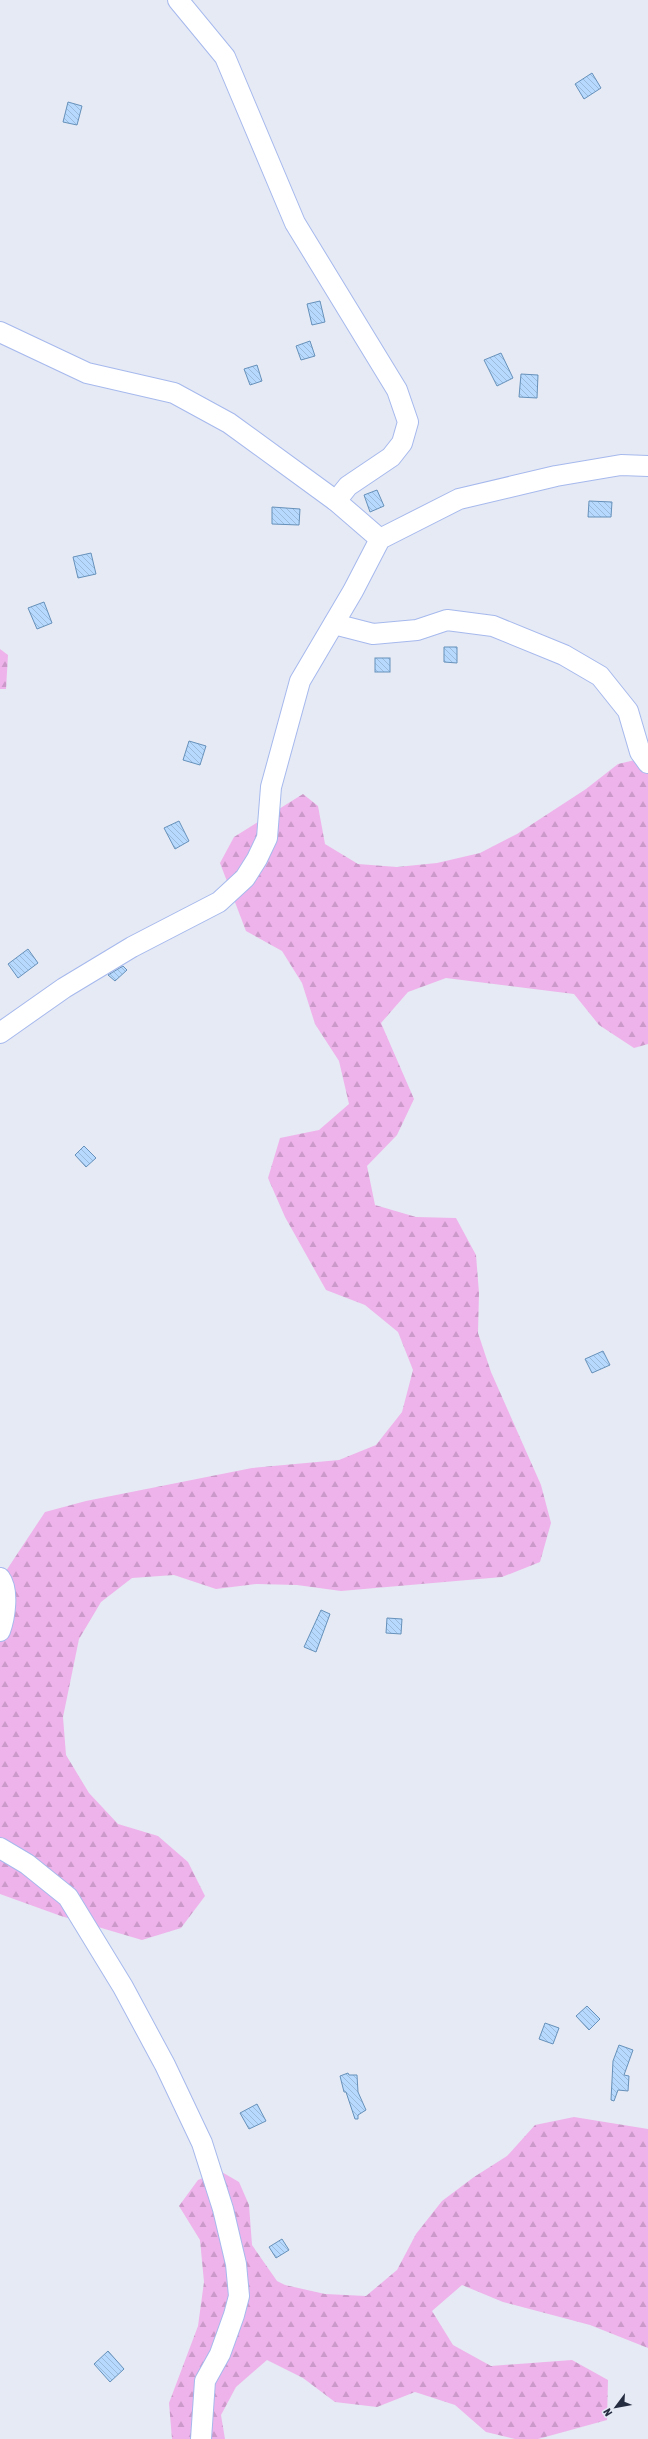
<svg xmlns="http://www.w3.org/2000/svg" width="648" height="2439" viewBox="0 0 648 2439" font-family="'Asap Condensed',sans-serif">
<defs>
<pattern id="forest-firs" width="22" height="20" patternUnits="userSpaceOnUse"><rect width="22" height="20" fill="#eeb3ea"/><path d="M5 1l3.5 6h-7zM16 11l3.5 6h-7z" fill="#cc9aca"/></pattern>
<pattern id="building-back-hatch" width="6" height="6" patternUnits="userSpaceOnUse"><rect width="6" height="6" fill="#b6d9fd"/><path d="M-1 5l2 2M0 0l6 6M5-1l2 2" fill="none" stroke="#9cbbda"/></pattern>
</defs>
<rect width="100%" height="100%" fill="#e6eaf5"/>
<!-- forest -->
<g fill="url(#forest-firs)">
<polygon points="0,649 8,655 6,689 0,689"/>
<polygon points="648,757 648,1044 634,1048 599,1025 574,994 446,978 408,992 381,1023 414,1099 397,1135 367,1166 375,1205 416,1217 456,1218 476,1255 479,1293 478,1333 491,1372 541,1485 551,1523 540,1562 502,1577 341,1591 297,1585 257,1584 216,1589 174,1575 132,1578 101,1602 79,1639 63,1717 66,1755 89,1793 118,1824 158,1836 188,1862 205,1896 181,1928 142,1940 61,1916 0,1894 0,1580 45,1512 86,1501 252,1468 339,1460 376,1445 402,1412 413,1370 398,1332 365,1305 326,1290 285,1217 268,1178 280,1138 319,1130 349,1104 339,1061 315,1024 302,983 282,951 246,931 220,863 234,837 303,794 318,806 325,844 358,864 397,867 437,863 480,853 517,834 586,789 618,764"/>
<polygon points="574,2117 648,2129 648,2348 590,2325 503,2302 462,2285 432,2311 453,2345 491,2366 572,2360 608,2380 607,2420 538,2439 515,2439 486,2432 455,2405 415,2392 377,2407 335,2402 303,2378 267,2360 236,2387 221,2415 225,2439 172,2439 169,2403 198,2326 204,2282 200,2240 179,2206 198,2180 220,2171 239,2182 249,2205 252,2245 277,2281 285,2285 325,2294 366,2296 397,2270 416,2234 442,2201 474,2177 507,2156 535,2125"/>
</g>
<!-- building -->
<g fill="url(#building-back-hatch)" stroke="#6791ba">
<polygon points="592,73 601,88 584,99 575,84"/>
<polygon points="68,102 82,106 77,125 63,122"/>
<polygon points="320,301 325,322 312,325 307,304"/>
<polygon points="310,341 315,356 301,360 296,346"/>
<polygon points="501,353 513,378 497,386 484,360"/>
<polygon points="257,365 262,381 250,385 244,369"/>
<polygon points="521,374 538,375 537,398 519,397"/>
<polygon points="377,490 384,506 370,512 364,495"/>
<polygon points="589,501 612,502 611,517 588,517"/>
<polygon points="272,507 300,509 299,525 272,524"/>
<polygon points="91,553 96,574 78,578 73,557"/>
<polygon points="44,602 52,623 37,629 28,608"/>
<polygon points="444,647 457,647 457,663 444,662"/>
<rect x="375" y="658" width="15" height="14"/>
<polygon points="189,741 206,746 200,765 183,760"/>
<polygon points="179,821 189,841 175,849 164,828"/>
<polygon points="28,949 38,963 18,978 8,964"/>
<polygon points="123,966 127,970 115,981 108,975"/>
<polygon points="84,1146 96,1158 86,1167 75,1155"/>
<polygon points="603,1351 610,1365 592,1373 585,1359"/>
<polygon points="321,1610 330,1614 316,1652 304,1647"/>
<polygon points="387,1618 402,1619 401,1634 386,1633"/>
<polygon points="587,2006 600,2019 589,2030 576,2016"/>
<polygon points="545,2023 559,2028 553,2044 539,2039"/>
<polygon points="619,2045 633,2050 624,2075 629,2076 628,2091 618,2090 614,2101 611,2100 613,2061"/>
<polygon points="348,2073 349,2075 357,2075 358,2092 366,2110 358,2115 358,2119 355,2119 346,2092 344,2092 340,2076"/>
<polygon points="257,2104 266,2121 249,2129 240,2113"/>
<polygon points="282,2239 289,2250 276,2258 269,2247"/>
<polygon points="108,2351 124,2369 110,2382 94,2364"/>
</g>
<g fill="none" stroke-linecap="round" stroke-linejoin="round">
<defs>
<g id="street">
<polyline points="178,0 225,57 295,223 397,390 408,422 402,443 391,457 348,486 336,501"/>
<polyline points="0,332 87,373 174,393 229,423 336,501 380,539"/>
<polyline points="334,624 373,634 417,630 447,620 493,626 564,655 600,676 628,711 640,752 648,763"/>
<polyline points="0,1033 64,988 132,947 219,902 245,878 257,859 267,838 271,787 300,681 353,591 380,539 459,499 556,476 621,465 648,466"/>
<path d="M0,1578C9,1590 5,1617 0,1631"/>
<polyline points="0,1848 27,1864 68,1897 123,1987 165,2065 202,2143 223,2209 236,2264 239,2296 234,2315 220,2354 205,2381 201,2439"/>
</g>
</defs>
<!-- street casing -->
<use href="#street" stroke="#a6b9ed" stroke-width="22"/>
<!-- street -->
<use href="#street" stroke="#fff" stroke-width="20"/>
</g>
<!-- north arrow -->
<g transform="translate(616 2407) rotate(238)" stroke="#e6eaf5" stroke-width="3" paint-order="stroke">
<path d="M0-3L7 15L0 10L-7 15Z" fill="#252d41"/>
<text y="-6" font-size="11" font-weight="bold" text-anchor="middle" fill="#252d41">N</text>
</g>
</svg>
